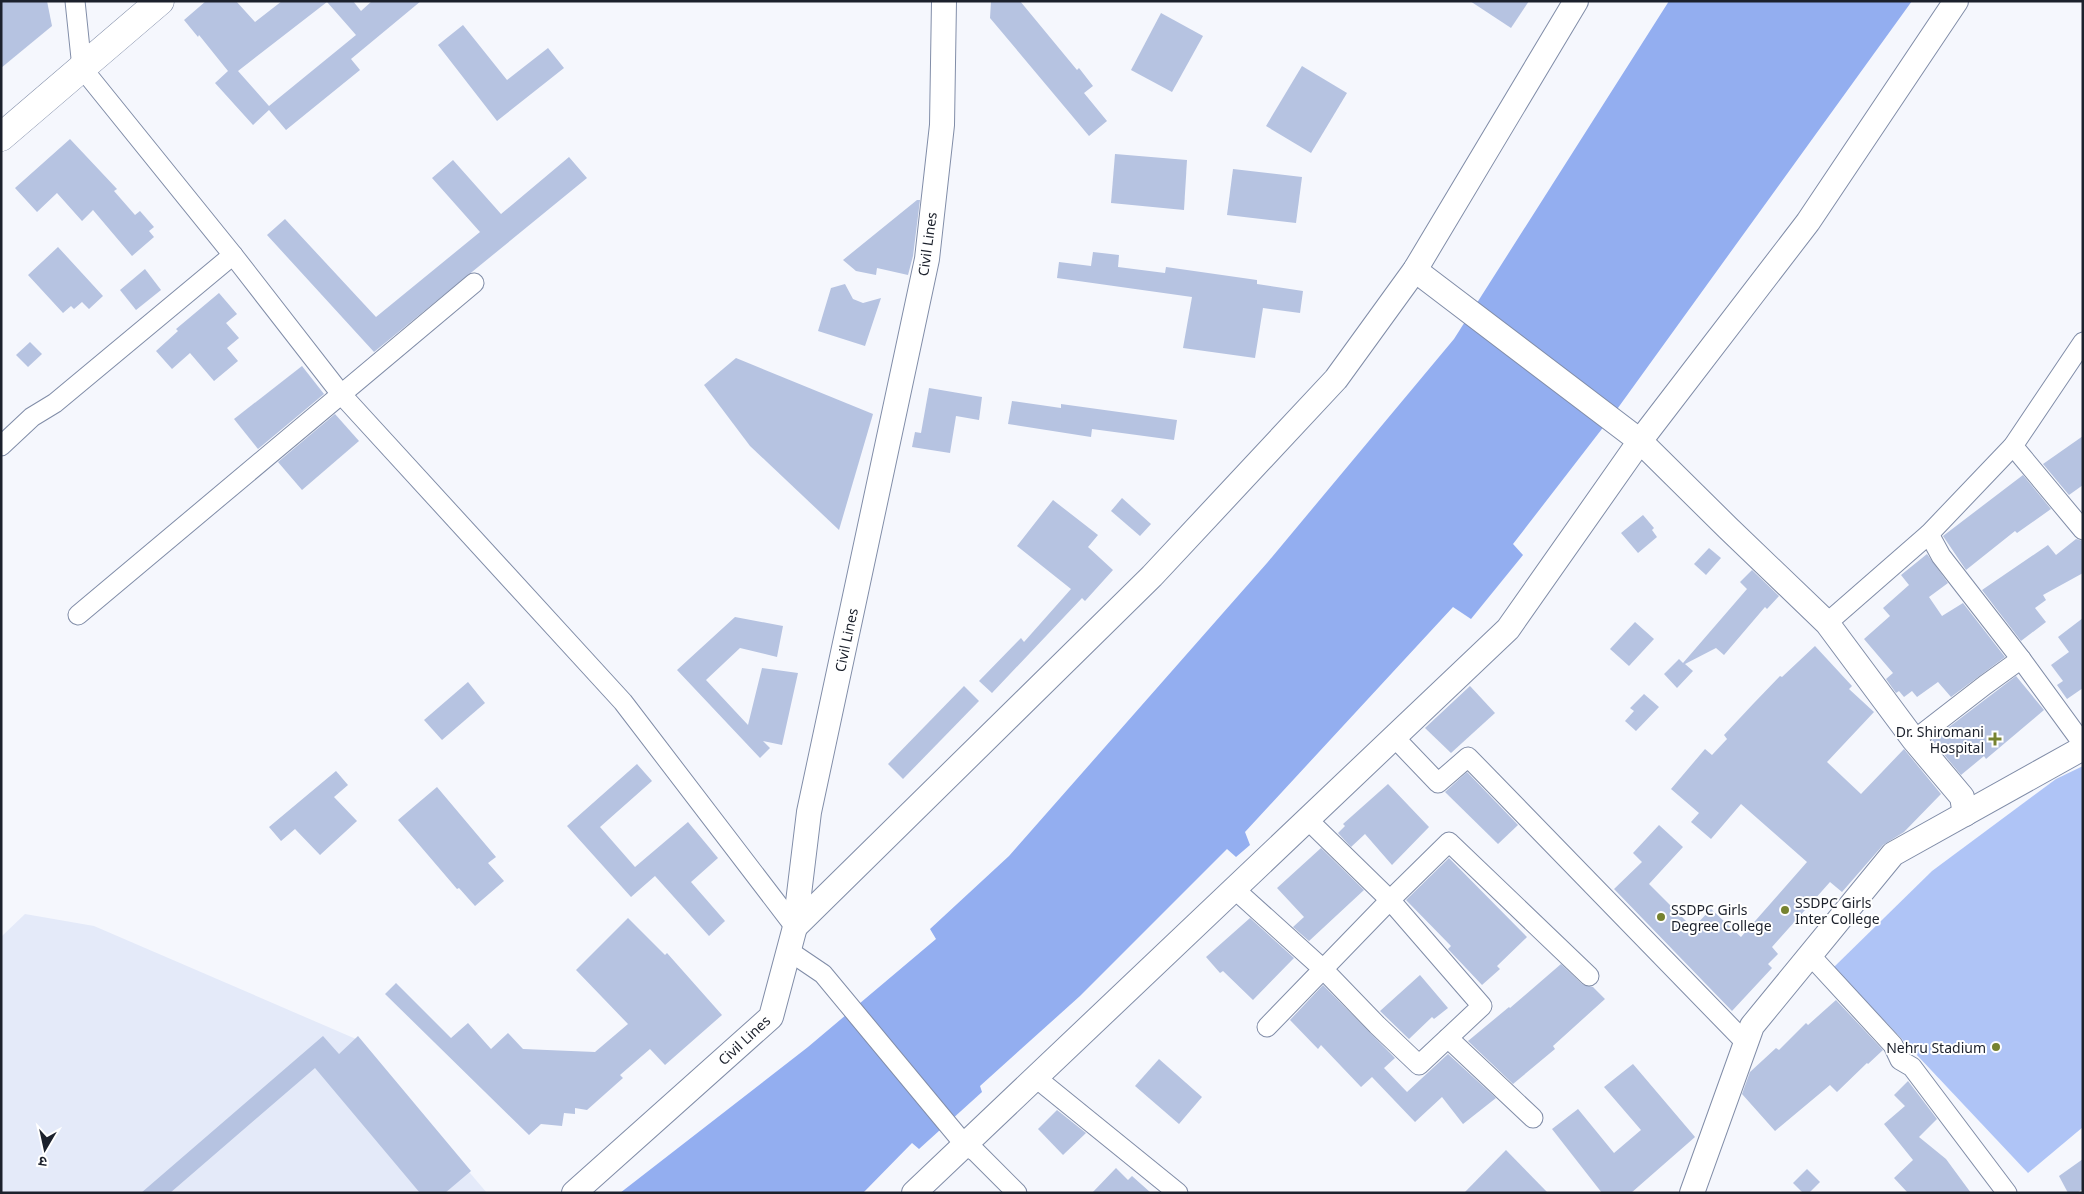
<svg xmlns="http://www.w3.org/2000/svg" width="2084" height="1194" viewBox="0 0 2084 1194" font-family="'Noto Sans','Noto Sans Devanagari',sans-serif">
<rect width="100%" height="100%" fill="#f5f7fd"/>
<!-- built -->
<polygon fill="#e4eaf9" points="25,914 94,926 356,1039 487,1193 1,1193 1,937"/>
<!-- green -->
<polygon fill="#afc4f6" points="2083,766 2083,1127 2028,1173 1834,967 1932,871 2056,779"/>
<!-- water -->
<polygon fill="#93aef0" points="1669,1 1912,1 1615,412 1513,544 1523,555 1471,619 1453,607 1245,832 1250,845 1236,857 1227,849 1080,996 980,1086 982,1092 919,1149 912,1143 863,1193 620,1193 808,1047 936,939 930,929 1009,856 1267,563 1454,339"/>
<!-- building -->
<g fill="#b6c3e1" fill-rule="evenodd">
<polygon points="1,1 47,1 52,26 1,68"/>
<path d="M206,1H236L255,22L282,1H353L361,11L372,1H421L351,59L360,70L286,130L269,110L253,125L215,83L228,71L199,35L198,37L184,20ZM327,2L356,35L269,106L238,71Z"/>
<polygon points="991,1 1020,1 1077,70 1079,68 1093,86 1084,93 1107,121 1089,136 990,18"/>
<polygon points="1470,1 1529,1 1511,28"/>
<polygon points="1161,13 1203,36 1172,92 1131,70"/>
<polygon points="463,25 507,80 548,48 564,68 497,121 438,45"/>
<polygon points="1302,66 1347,93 1311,153 1266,126"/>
<polygon points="70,139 117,189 114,191 135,215 140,211 154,227 149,231 154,237 132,256 93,210 82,221 57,193 37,212 15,188"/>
<polygon points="1115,154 1187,160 1184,210 1111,203"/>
<polygon points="569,157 587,178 374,352 267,235 285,219 376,317 480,232 432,178 453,160 501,214"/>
<polygon points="1233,169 1302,177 1296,223 1227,215"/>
<polygon points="917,200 920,200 913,256 908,275 877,268 876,275 856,271 843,260"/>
<polygon points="58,247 103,296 89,309 82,302 74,309 71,306 63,313 28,275"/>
<polygon points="1093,252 1119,255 1118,267 1165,273 1166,267 1257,280 1257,284 1303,291 1300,313 1263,308 1255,358 1183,348 1192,297 1057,278 1059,262 1091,266"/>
<polygon points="145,269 161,290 136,310 120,290"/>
<polygon points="845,284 853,299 863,303 881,298 865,346 818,331 831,288"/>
<polygon points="219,293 237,314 226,323 239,338 227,348 238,361 214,381 190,353 172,369 156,351 178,331 176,329"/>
<polygon points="30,342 42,354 28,367 16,355"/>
<polygon points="736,358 873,414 839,530 750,446 704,385"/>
<polygon points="302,366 324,394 258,449 234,419"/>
<polygon points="929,388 982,397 979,420 956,416 950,453 912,447 915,432 921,433"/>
<polygon points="1012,401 1061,408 1061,404 1177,420 1174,440 1092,429 1091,437 1008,424"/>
<polygon points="335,414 359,441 302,490 278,462"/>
<polygon points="2083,436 2083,485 2069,495 2043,464"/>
<polygon points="2023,475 2051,509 2017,533 2015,531 1966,570 1943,536"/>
<polygon points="1122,498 1151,524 1140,536 1111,511"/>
<polygon points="1053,500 1098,535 1088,547 1113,570 1085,601 1082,598 992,693 979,681 1021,638 1024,642 1071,589 1017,546"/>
<polygon points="1643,515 1654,528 1652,530 1657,537 1638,553 1621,533"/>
<polygon points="2076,539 2083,541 2083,573 2043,595 2046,600 2035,608 2046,622 2021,641 1982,590 2048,545 2056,555"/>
<polygon points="1709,548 1721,558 1706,575 1694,564"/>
<polygon points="1927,554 1948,583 1929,597 1942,616 1963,603 2005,657 1951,697 1938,682 1917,697 1912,691 1904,697 1899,691 1896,693 1886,679 1893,673 1864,639 1890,616 1883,608 1909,585 1901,575"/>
<polygon points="1752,570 1779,596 1767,609 1765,607 1724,655 1716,648 1685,664 1693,671 1677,688 1664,674 1679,659 1683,663 1747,589 1740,582"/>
<polygon points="735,617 783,626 777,657 740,648 706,680 748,725 762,668 798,673 782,745 763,741 770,748 760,758 677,670"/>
<polygon points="2083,618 2083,688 2067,699 2057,685 2063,681 2051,665 2069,652 2058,637"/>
<polygon points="1635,622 1654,639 1629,666 1610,649"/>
<polygon points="1815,646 1852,686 1849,689 1874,712 1827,762 1861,794 1904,749 1941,794 1904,832 1883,845 1842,892 1830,882 1772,947 1778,954 1768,964 1772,968 1732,1011 1614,889 1642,862 1633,853 1659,825 1683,847 1649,884 1693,928 1711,909 1741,937 1807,862 1741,804 1711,839 1691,822 1699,813 1671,789 1705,749 1712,755 1727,739 1724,735 1754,703 1780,676 1782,677"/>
<polygon points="2016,676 2044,710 1986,759 1984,756 1961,775 1932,740"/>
<polygon points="468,682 485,703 442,740 424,720"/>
<polygon points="964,686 979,701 903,779 888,764"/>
<polygon points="1470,686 1495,713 1451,753 1425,728"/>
<polygon points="1644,694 1659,707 1636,731 1625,721 1634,711 1630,708"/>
<polygon points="637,764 652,781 600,827 635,867 688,822 718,858 691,882 725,921 709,936 655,876 631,897 567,826"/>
<polygon points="336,771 348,785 334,797 357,821 320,855 295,829 281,841 269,827"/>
<polygon points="1467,772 1518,825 1498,844 1445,792"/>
<polygon points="1388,784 1429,827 1392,865 1365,834 1351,847 1338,833 1345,826 1343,824"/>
<polygon points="437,787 496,857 488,863 504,881 475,906 459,888 457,889 398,820"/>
<polygon points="1321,848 1364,890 1309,941 1293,927 1304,917 1277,888"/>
<polygon points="1449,858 1527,937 1497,966 1500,969 1482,985 1448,949 1451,946 1406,900"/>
<polygon points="628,918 665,955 667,953 722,1015 665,1065 650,1049 620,1075 623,1078 587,1110 575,1108 575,1114 564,1113 562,1126 541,1124 529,1135 385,994 396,983 451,1038 468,1023 491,1049 508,1033 523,1049 595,1052 628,1024 576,970"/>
<polygon points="1250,918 1294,958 1253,1000 1223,971 1220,973 1206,957"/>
<polygon points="1561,964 1582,984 1593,987 1605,999 1553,1046 1555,1049 1513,1084 1468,1041 1509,1007 1510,1008"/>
<polygon points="1420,975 1448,1008 1434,1019 1432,1017 1409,1039 1380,1011"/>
<polygon points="1323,985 1395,1058 1384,1068 1407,1092 1448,1054 1496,1098 1463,1124 1442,1097 1415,1122 1372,1077 1361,1087 1321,1045 1318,1049 1290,1020"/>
<polygon points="1836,1000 1883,1050 1868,1064 1867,1063 1837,1092 1830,1085 1775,1131 1742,1094 1750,1072 1776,1048 1779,1050 1806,1023 1808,1025"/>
<polygon points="323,1036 339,1054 358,1036 471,1171 445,1193 420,1193 315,1068 170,1193 141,1193"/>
<polygon points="1159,1059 1202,1097 1179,1124 1135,1086"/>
<polygon points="1633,1064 1695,1137 1631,1193 1602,1193 1552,1129 1578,1109 1614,1153 1641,1130 1604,1087"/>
<polygon points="1908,1081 1937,1119 1919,1137 1946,1159 1971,1193 1908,1193 1894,1178 1913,1160 1884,1124 1905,1106 1894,1095"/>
<polygon points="1057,1110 1086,1133 1063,1155 1038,1129"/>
<polygon points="1506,1150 1548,1193 1464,1193"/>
<polygon points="2083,1159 2083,1189 2077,1193 2068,1193 2059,1176"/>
<polygon points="1116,1168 1128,1180 1132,1176 1151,1193 1092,1193"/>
<polygon points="1807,1169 1820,1182 1809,1193 1803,1193 1793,1183"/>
</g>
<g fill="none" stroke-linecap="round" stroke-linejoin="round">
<defs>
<g id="minor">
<polyline points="75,1 82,68 233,255 341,394 623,702 795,927"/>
<polyline points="1,446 32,417 55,403 233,255"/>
<polyline points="2013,446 2083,530"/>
<polyline points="1929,534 1941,556 2021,659 2083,744"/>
<polyline points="78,615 474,283"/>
<polyline points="1827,623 1929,534 2013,446 2083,342"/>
<polyline points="1394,737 1438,783 1468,757 1746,1043"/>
<polyline points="1914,740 1985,685 2021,659"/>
<polyline points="1307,819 1390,900 1449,842 1589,976"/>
<polyline points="1241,895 1323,969 1377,1025 1419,1065 1482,1006 1390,900 1267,1027"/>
<polyline points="789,951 823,974 965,1145 976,1152 1017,1193"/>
<polyline points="1810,955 1893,1045 1900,1060 1912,1067 2007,1193"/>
<polyline points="1448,1038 1533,1118"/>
<polyline points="1035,1077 1178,1193"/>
</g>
<g id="tertiary">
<polyline points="1415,270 1640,441 1728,528 1827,623 1914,740 1962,797 1965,814"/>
<polyline points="795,927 1152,576 1336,379 1415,270 1576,1"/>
<polyline points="574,1193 771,1017 795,927 809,812 927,259 942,125 944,1"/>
<polyline points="914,1193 1508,629 1640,441 1808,222 1956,1"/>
<polyline points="1692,1193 1752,1026 1893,854 2083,748"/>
</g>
<polyline id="secondary" points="1,137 160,1"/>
</defs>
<!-- minor casing -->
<use href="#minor" stroke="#818da8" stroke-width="21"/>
<!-- tertiary casing -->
<use href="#tertiary" stroke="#818da8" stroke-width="26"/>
<!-- secondary casing -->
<use href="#secondary" stroke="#818da8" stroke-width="29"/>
<!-- minor -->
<use href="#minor" stroke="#fff" stroke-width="19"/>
<!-- tertiary -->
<use href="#tertiary" stroke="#fff" stroke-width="24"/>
<!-- secondary -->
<use href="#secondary" stroke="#fff" stroke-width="28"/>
</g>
<!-- markers -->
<g fill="#768230" stroke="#fff" stroke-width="2">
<path d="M1992.5 731.5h5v5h5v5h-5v5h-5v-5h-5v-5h5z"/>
<circle cx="1785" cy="910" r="5"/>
<circle cx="1661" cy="917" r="5"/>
<circle cx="1996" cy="1047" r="5"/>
</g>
<g text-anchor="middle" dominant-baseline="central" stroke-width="4" stroke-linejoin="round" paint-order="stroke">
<!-- street labels -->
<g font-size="14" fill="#1c212c" stroke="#fff">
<text transform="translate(927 244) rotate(-82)">Civil Lines</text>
<text transform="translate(846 640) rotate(-78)">Civil Lines</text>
<text transform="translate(744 1040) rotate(-43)">Civil Lines</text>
</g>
<!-- poi labels -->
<g font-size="14" fill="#1c212c" stroke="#fff" text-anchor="end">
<text x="1984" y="731">Dr. Shiromani<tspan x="1984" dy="16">Hospital</tspan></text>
<text x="1795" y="902" text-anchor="start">SSDPC Girls<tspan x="1795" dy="16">Inter College</tspan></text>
<text x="1671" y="909" text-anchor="start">SSDPC Girls<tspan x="1671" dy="16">Degree College</tspan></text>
<text x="1986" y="1047">Nehru Stadium</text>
</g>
</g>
<!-- border -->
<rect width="2084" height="1194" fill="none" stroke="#1c212c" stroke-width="5"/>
<!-- north arrow -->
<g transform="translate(45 1149) rotate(189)" stroke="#ffffff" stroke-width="4" paint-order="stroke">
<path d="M0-4L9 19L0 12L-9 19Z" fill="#1c212c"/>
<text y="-8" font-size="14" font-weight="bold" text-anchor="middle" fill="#1c212c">उ</text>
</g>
</svg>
